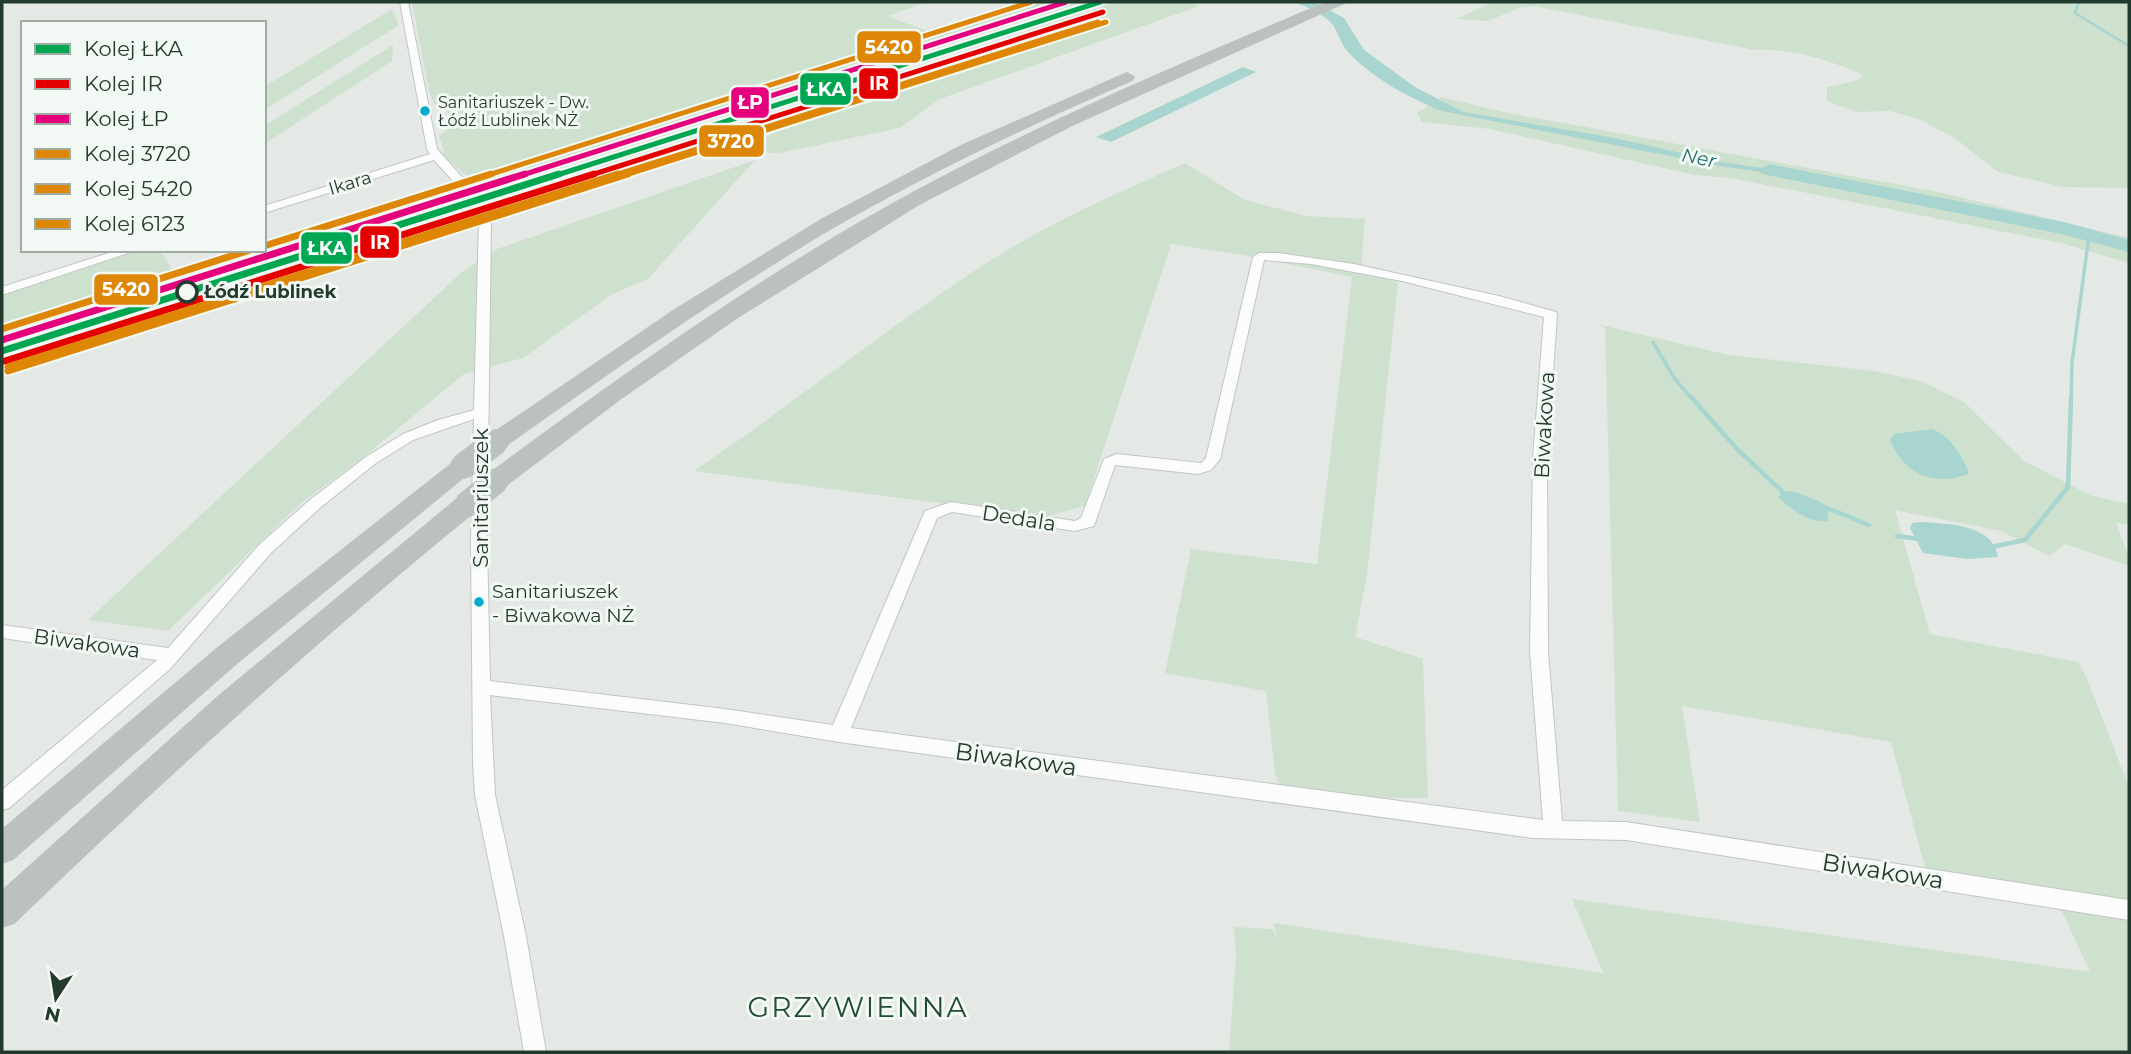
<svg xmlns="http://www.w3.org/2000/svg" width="2131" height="1054" viewBox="0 0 2131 1054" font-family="Montserrat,sans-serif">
<rect width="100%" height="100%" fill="#e4e9e5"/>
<!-- green -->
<g fill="#cee1cf">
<polygon points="412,2 927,2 887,16 935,34 1035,2 1083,2 482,188 442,155 444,151 439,136 451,127 445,103 435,105 429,92"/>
<polygon points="1117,2 1188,2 1199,6 940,99 900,128 779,153 735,152 808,117 838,92"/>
<path d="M1492,2H2129V188L2063,187L1998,172L1956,139L1921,120L1890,111L1857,112L1827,101V87L1856,81L1863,75C1830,60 1792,48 1755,50L1534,6L1519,8L1488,21L1457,19Z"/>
<polygon points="392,9 399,25 264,110 264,87"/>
<polygon points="393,45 392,61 264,144 264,126"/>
<polygon points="1441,97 1504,112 1939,192 2129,238 2129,263 2061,243 1731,178 1695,175 1490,129 1422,122 1417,113"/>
<polygon points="755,160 648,279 611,295 523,358 464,374 360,460 301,503 168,631 88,620 463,271 497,249"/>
<path d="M1185,163L1245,200L1307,216L1365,219L1361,271L1398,283L1367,575L1355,637L1423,659L1428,798L1286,797L1275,775L1266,691L1165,673L1191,549L1317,564L1352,277L1243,255L1171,244L1085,506L1045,517L694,471C793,404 885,329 985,264C1048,223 1117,193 1185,163Z"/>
<polygon points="140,250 160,250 179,281 2,335 2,295"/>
<polygon points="1597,324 1729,355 1875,371 1921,381 1964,402 2024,461 2092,496 2129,504 2129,525 2116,523 2129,557 2129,566 2066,544 2049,556 2001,531 1895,510 1930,634 2078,662 2086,676 2129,787 2129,1052 1229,1052 1236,955 1234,927 1273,929 1277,940 1274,923 1603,973 1572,899 2090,972 2058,903 1926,871 1891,742 1682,706 1700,822 1618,811 1605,328"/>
</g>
<!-- water -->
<g fill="#a8d5cf">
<path d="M1295,2H1314L1344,18L1364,50L1415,87L1463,112L1615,138L1721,162L1805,174L1804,183L1784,175L1726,167L1442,111C1409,98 1374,79 1349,53C1341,45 1339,34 1333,25C1324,14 1308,8 1295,2Z"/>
<polygon points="1243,67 1256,72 1111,142 1096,137"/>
<path d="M1932,429C1951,436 1961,455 1969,472L1968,474C1961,476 1953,479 1946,479C1918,480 1900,464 1890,440L1894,434Z"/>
<path d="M1792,491L1821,502L1828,510V521C1808,523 1793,510 1779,498L1781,492Z"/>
<path d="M1922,522C1948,524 1993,524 1998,557L1968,559L1923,553L1910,528L1912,523Z"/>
</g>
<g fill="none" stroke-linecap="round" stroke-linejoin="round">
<!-- stream-far2 -->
<polyline stroke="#a8d5cf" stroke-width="2.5" points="2079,2 2075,13 2129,46"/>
<!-- stream-far1 -->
<g stroke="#a8d5cf" stroke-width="3.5">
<polyline points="1653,342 1674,378 1693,400"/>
<polyline points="2071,400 2072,363 2089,235"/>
</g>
<!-- stream -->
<g stroke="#a8d5cf" stroke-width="4.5">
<polyline points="1692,398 1736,448 1784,493"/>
<polyline points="1822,506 1869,525"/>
<polyline points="1897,536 1919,539"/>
<polyline points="1991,547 2025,540 2068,487 2071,398"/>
</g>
<!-- river -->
<polygon fill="#a8d5cf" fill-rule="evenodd" points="1769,164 2064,222 2129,240 2129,252 2061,234 1762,174 1759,170"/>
<defs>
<g id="minor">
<path d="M400,2H408L437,149L479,196L491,219L487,542L490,681L725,709L833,725L925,511L951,502L1075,521L1081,518L1104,459L1117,454L1201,463L1206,458L1253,257L1259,253H1278L1354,264L1499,296L1556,312L1557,315L1547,458L1548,652L1562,821L1626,822L2129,900V920L1626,840L1533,838L839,742L725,723L490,695L495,795L526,936L546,1052H524L504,936L475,795L473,763L471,542L474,419L413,440L376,463L321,507L271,553L170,669L9,808L2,810V790L157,660L2,638V625L168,648L259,545L311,499L366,457L403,434L438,420L474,410L479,219L470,200L434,160L264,213V206L430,154L427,149ZM1264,260L1311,264L1402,281L1544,317L1533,458L1530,652L1543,820L851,728L937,518L952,512L1075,531L1094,526L1115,465L1198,474L1211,470L1220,459Z"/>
<polygon points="118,250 137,250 2,295 2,287"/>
</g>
<g id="highway">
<path d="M1328,2H1346L1072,125L921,203L738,317L620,399L505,486L497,488L489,486L485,480L489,474C624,374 762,275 911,194C1046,121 1187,61 1328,2Z"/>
<path d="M1127,73L1134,77L1132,80C1030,124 929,172 832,228C719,295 612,370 505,446L497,448L489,446L486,441L489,436L676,309L821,220L963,145Z"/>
<polygon points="462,459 470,462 474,467 470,472 238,662 13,859 2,863 2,830 219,647 454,462"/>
<path d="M465,498L474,500L477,506L474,512C314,642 162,780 14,923L2,927V891L219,696L456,500Z"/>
</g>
</defs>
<!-- minor casing -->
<use href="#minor" stroke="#c1c6c2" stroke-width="2"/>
<!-- highway casing -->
<use href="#highway" stroke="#bdc4c0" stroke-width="2"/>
<!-- minor -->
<use href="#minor" fill="#fbfcfb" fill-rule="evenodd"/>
<!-- highway -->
<use href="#highway" fill="#bbc1be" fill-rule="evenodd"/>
<defs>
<g id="highway-bridge">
<polyline points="462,467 497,441"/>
<polyline points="465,506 497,480"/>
</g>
</defs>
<!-- highway-bridge casing -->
<use href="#highway-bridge" stroke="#bdc4c0" stroke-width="26" stroke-linecap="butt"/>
<!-- highway-bridge -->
<use href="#highway-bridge" stroke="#bbc1be" stroke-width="24"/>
<defs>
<polyline id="rail-1-far1" points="554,176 1100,2"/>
<polyline id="rail-1" points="2,351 559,174"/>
<polyline id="rail-2-far1" points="588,176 1103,12"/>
<polyline id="rail-2" points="5,361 594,174"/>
<polyline id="rail-3-far1" points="519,176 1066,2"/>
<polyline id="rail-3" points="2,340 525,174"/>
<polyline id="rail-4-far1" points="622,176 1106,22"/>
<polyline id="rail-4" points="8,371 628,174"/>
<polyline id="rail-5-far1" points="485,176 1031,2"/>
<g id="rail-5">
<polyline points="264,246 491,174"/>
<polyline points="2,329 250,250"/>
</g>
<polyline id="rail-6-far1" points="612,176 1098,22"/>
<polyline id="rail-6" points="8,367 618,174"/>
</defs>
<!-- rail-1-far1 casing -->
<use href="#rail-1-far1" stroke="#f2f8f3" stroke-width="9"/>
<!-- rail-1 casing -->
<use href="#rail-1" stroke="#f2f8f3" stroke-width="11"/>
<!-- rail-2-far1 casing -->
<use href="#rail-2-far1" stroke="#f2f8f3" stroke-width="9"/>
<!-- rail-2 casing -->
<use href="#rail-2" stroke="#f2f8f3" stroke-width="11"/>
<!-- rail-3-far1 casing -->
<use href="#rail-3-far1" stroke="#f2f8f3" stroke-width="9"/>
<!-- rail-3 casing -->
<use href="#rail-3" stroke="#f2f8f3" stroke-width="11"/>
<!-- rail-4-far1 casing -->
<use href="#rail-4-far1" stroke="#f2f8f3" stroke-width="9"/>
<!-- rail-4 casing -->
<use href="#rail-4" stroke="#f2f8f3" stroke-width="11"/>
<!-- rail-5-far1 casing -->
<use href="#rail-5-far1" stroke="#f2f8f3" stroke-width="9"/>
<!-- rail-5 casing -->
<use href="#rail-5" stroke="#f2f8f3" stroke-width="11"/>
<!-- rail-6-far1 casing -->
<use href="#rail-6-far1" stroke="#f2f8f3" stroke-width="9"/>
<!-- rail-6 casing -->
<use href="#rail-6" stroke="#f2f8f3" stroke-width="11"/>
<!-- rail-1-far1 -->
<use href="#rail-1-far1" stroke="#00a651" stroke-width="5"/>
<!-- rail-1 -->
<use href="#rail-1" stroke="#00a651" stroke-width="7"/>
<!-- rail-2-far1 -->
<use href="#rail-2-far1" stroke="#e50000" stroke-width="5"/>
<!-- rail-2 -->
<use href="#rail-2" stroke="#e50000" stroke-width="7"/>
<!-- rail-3-far1 -->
<use href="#rail-3-far1" stroke="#e5007d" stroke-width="5"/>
<!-- rail-3 -->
<use href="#rail-3" stroke="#e5007d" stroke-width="7"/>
<!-- rail-4-far1 -->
<use href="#rail-4-far1" stroke="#de8707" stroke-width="5"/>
<!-- rail-4 -->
<use href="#rail-4" stroke="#de8707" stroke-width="7"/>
<!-- rail-5-far1 -->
<use href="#rail-5-far1" stroke="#de8707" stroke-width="5"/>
<!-- rail-5 -->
<use href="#rail-5" stroke="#de8707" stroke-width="7"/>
<!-- rail-6-far1 -->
<use href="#rail-6-far1" stroke="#de8707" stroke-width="5"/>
<!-- rail-6 -->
<use href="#rail-6" stroke="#de8707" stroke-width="7"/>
</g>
<!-- markers -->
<g fill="#00a9ce" stroke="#f2f8f3" stroke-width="2.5">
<circle cx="425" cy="111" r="6"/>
<circle cx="479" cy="602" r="6"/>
</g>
<circle fill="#f2f8f3" stroke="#233a2e" stroke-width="3.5" cx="187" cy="292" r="10"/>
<g text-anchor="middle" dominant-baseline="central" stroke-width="6" stroke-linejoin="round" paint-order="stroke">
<!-- far-bus labels -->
<g font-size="16" fill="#233a2e" stroke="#f2f8f3" text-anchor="start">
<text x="438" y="102">Sanitariuszek - Dw.<tspan x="438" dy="18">Łódź Lublinek NŻ</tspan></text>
</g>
<!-- far-street labels -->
<g font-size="18" fill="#233a2e" stroke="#f2f8f3">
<text transform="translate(350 183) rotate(-17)">Ikara</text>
</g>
<!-- far-stop labels -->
<g font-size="18" font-weight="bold" fill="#233a2e" stroke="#f2f8f3" text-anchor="start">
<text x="204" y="292">Łódź Lublinek</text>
</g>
<!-- far-water labels -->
<g font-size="19" font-style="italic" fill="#22716a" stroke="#f2f8f3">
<text transform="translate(1699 158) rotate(11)">Ner</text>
</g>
<!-- bus labels -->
<g font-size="19" fill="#233a2e" stroke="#f2f8f3" text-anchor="start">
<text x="492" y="591">Sanitariuszek<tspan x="492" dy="24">- Biwakowa NŻ</tspan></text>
</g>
<!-- street labels -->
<g font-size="21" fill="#233a2e" stroke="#f2f8f3">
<text transform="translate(1544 425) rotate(-87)">Biwakowa</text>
<text transform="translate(480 498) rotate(-90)">Sanitariuszek</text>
<text transform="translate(1019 518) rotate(9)">Dedala</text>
<text transform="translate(87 643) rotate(8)">Biwakowa</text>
</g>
<!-- near-street labels -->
<g font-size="24" fill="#233a2e" stroke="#f2f8f3">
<text transform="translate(1016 759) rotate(8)">Biwakowa</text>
<text transform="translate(1883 871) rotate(9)">Biwakowa</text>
</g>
<!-- near-neighbourhood labels -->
<g font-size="28" letter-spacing="2" fill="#214b36" stroke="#f2f8f3">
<text x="858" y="1007">GRZYWIENNA</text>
</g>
</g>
<g stroke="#f2f8f3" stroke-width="2.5">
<rect x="856" y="30" width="66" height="34" rx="7" fill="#de8707"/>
<rect x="858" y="67" width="41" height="33" rx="7" fill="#e50000"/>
<rect x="799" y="72" width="53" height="34" rx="7" fill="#00a651"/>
<rect x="730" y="86" width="40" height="33" rx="7" fill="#e5007d"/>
<rect x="698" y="124" width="67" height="34" rx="7" fill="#de8707"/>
<rect x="359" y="225" width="41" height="34" rx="7" fill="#e50000"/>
<rect x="300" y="231" width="53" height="34" rx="7" fill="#00a651"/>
<rect x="93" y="273" width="66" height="33" rx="7" fill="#de8707"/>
</g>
<g font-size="19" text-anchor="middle" font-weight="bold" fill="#fff">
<text x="889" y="54">5420</text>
<text x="879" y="90">IR</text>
<text x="826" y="96">ŁKA</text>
<text x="750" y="109">ŁP</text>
<text x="731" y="148">3720</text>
<text x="380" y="249">IR</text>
<text x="327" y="255">ŁKA</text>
<text x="126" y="296">5420</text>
</g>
<!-- border -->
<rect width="2131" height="1054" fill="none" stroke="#233a2e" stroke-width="7"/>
<!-- legend -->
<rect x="21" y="21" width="245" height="231" fill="#f2f8f3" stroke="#9faca4" stroke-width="2"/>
<rect x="35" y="44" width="35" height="10" fill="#00a651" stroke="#9faca4" stroke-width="2"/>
<text x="84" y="56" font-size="21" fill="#233a2e">Kolej ŁKA</text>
<rect x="35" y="79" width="35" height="10" fill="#e50000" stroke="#9faca4" stroke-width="2"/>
<text x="84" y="91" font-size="21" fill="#233a2e">Kolej IR</text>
<rect x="35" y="114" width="35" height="10" fill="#e5007d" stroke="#9faca4" stroke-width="2"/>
<text x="84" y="126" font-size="21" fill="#233a2e">Kolej ŁP</text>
<rect x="35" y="149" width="35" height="10" fill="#de8707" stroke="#9faca4" stroke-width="2"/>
<text x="84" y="161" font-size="21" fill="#233a2e">Kolej 3720</text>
<rect x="35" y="184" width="35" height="10" fill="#de8707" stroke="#9faca4" stroke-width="2"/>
<text x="84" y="196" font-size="21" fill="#233a2e">Kolej 5420</text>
<rect x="35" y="219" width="35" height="10" fill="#de8707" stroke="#9faca4" stroke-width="2"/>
<text x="84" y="231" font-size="21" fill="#233a2e">Kolej 6123</text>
<!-- north arrow -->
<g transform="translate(56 998) rotate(192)" stroke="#f2f8f3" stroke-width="5" paint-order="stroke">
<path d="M0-5L12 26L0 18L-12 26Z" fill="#233a2e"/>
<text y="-10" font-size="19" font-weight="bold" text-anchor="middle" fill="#233a2e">N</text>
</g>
</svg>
